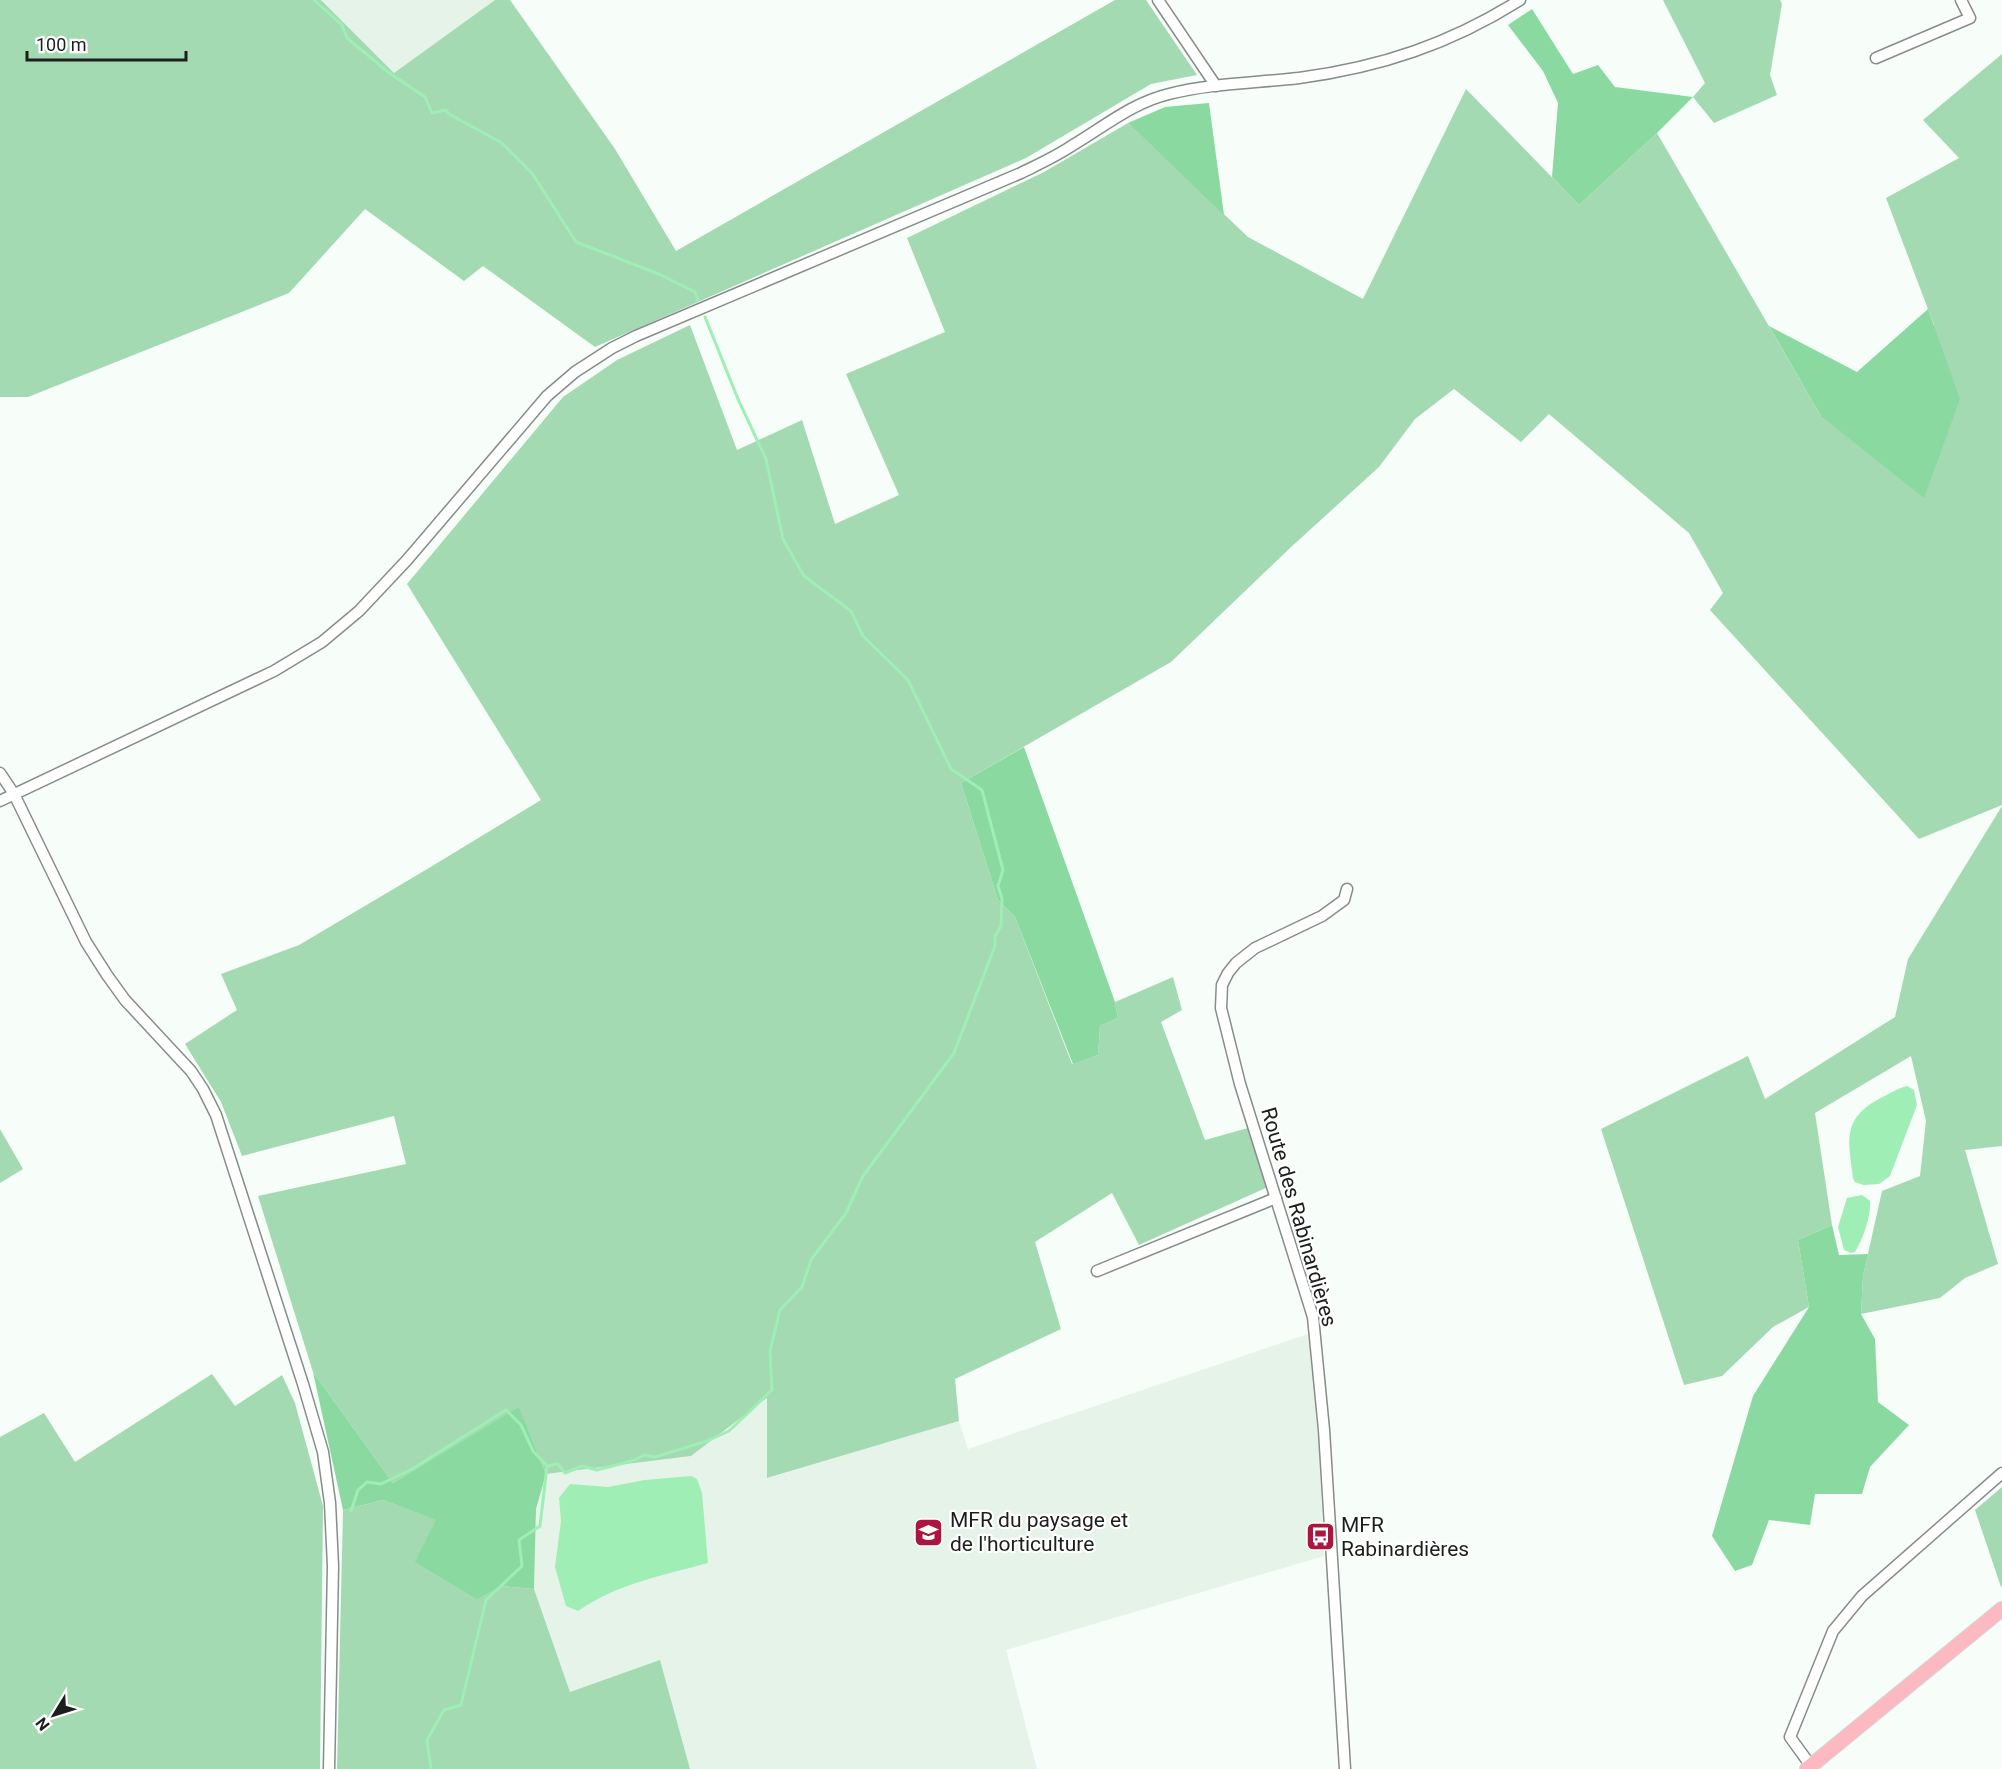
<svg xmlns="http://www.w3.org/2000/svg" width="2002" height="1769" viewBox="0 0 2002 1769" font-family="Roboto,sans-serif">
<rect width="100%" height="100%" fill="#f7fdf8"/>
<!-- built -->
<g fill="#e6f3e9">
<polygon points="321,0 495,0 394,73"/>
<polygon points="1308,1334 1319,1450 1324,1556 1006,1650 1037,1769 690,1769 660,1661 570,1692 534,1589 536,1509 546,1474 691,1456 768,1398 768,1478 959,1421 968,1449"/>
</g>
<!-- green -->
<g fill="#a3dab2">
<polygon points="0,0 321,0 394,73 495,0 510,0 615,149 676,251 1115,0 1146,0 1197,75 1151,84 1026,158 595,347 483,266 464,281 365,209 289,293 28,397 0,397"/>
<polygon points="1663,0 1780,0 1782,4 1770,75 1777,95 1714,123 1693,97 1705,83"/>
<polygon points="2002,54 2002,805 1919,839 1710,610 1723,593 1689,533 1549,414 1521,442 1454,389 1415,419 1379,467 1290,548 1171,662 961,783 998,900 1015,917 1072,1064 1098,1055 1100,1026 1118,1018 1115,1002 1173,977 1182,1010 1161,1022 1205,1140 1248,1128 1268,1187 1139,1245 1112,1193 1035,1242 1061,1329 955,1379 959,1421 767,1478 767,1398 691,1456 546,1474 519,1408 393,1483 313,1372 258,1196 406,1164 394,1116 242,1156 221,1102 185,1044 237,1010 221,974 299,945 429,868 541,800 407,584 563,397 617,360 690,325 737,450 802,420 835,524 899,495 846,374 945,332 907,238 1044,172 1128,123 1248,237 1363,299 1466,89 1579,205 1657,133 1821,416 1934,325 1886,198 1959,158 1923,120"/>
<polygon points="2002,806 2002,1146 1965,1150 1998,1264 1965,1278 1940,1298 1861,1314 1863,1276 1882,1191 1920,1176 1926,1121 1911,1056 1815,1113 1832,1225 1798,1240 1809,1307 1773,1327 1722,1376 1684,1385 1601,1129 1748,1056 1765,1099 1895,1017 1908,959"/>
<polygon points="0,1129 23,1169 0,1183"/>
<polygon points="212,1374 235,1406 282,1375 295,1403 323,1506 320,1769 0,1769 0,1437 44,1413 75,1462"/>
<polygon points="2002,1487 2002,1586 2001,1587 1975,1510"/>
<polygon points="383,1500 437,1520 501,1586 534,1589 570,1692 660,1660 690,1769 337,1769 343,1510"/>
</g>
<!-- forest -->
<g fill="#89d9a0">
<polygon points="1532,9 1573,74 1598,65 1615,87 1693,97 1657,133 1579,205 1552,177 1558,103 1543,71 1508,25"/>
<polygon points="1209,103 1224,215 1128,123 1165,107"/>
<polygon points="1928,309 1960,399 1924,498 1821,416 1769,326 1857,372"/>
<polygon points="1024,747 1115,1002 1118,1018 1100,1026 1098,1055 1073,1064 1015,917 998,900 961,783"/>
<polygon points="1832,1225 1839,1255 1868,1254 1863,1276 1861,1314 1875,1339 1878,1402 1909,1425 1870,1467 1862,1494 1815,1494 1810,1525 1769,1520 1752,1565 1735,1571 1712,1536 1753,1396 1809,1307 1798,1240"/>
<polygon points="313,1372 393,1483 519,1407 546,1474 536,1509 534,1589 501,1586 477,1599 415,1562 436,1520 383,1500 343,1510"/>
</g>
<!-- water -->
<g fill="#9eeeb5">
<path d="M1907,1086L1914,1090L1917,1105L1890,1176L1879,1184L1864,1185L1855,1182L1853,1178C1849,1143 1841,1120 1877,1100C1887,1095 1896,1089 1907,1086Z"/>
<path d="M1862,1195L1870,1201C1871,1217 1863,1238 1855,1252L1851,1253L1844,1250L1838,1227L1847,1198Z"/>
<path d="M691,1476L697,1479L702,1493L708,1563C661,1576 619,1583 578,1611L566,1606L555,1567L561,1521L559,1498L570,1484L608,1487L645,1480Z"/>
</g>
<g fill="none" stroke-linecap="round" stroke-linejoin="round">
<!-- stream -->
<g stroke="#9eeeb5" stroke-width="3">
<polyline points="314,0 342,25 347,38 388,72 425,97 432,113 446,110 449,114 502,143 532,173 576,242 659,274 695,292 698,300"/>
<polyline points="547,1466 558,1464 565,1473 582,1466 597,1470 635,1460 644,1455 655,1457 707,1441 729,1431 772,1390 770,1351 780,1310 802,1287 811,1260 846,1213 863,1176 954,1053 995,946 995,936 1001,926 1002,899 998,886 1003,870 982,790 951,769 908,680 863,636 851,611 804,576 783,539 766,459 738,399 705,317"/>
<polyline points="351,1511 358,1490 367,1482 381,1484 412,1469 506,1410 521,1425 533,1451 547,1466 540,1526 519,1540 522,1566 486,1600 461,1705 444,1710 427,1740 431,1769"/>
</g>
<defs>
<g id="minor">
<polyline points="1158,0 1216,86"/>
<polyline points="1876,58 1970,18 1961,0"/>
<polyline points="0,773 14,794 86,942 107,975 125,1000 191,1071 203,1089 216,1115 303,1384 323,1452 330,1503 333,1566 329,1769"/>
<path d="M0,801L274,671L322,642L359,611L407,560L547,396L575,372L612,348L636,336L1021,173C1039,164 1057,156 1073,145C1105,126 1132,103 1169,94C1212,83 1256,83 1299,78C1381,67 1450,44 1520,0"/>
<polyline points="1097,1271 1276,1198"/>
<polyline points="1811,1766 1790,1737 1833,1631 1862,1596 2002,1473"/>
<polyline points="1345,1769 1324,1430 1313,1317 1240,1084 1221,1008 1222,985 1228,973 1236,963 1255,948 1322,916 1344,900 1347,889"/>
</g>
<polyline id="major" points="1807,1769 2002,1609"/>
</defs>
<!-- minor casing -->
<use href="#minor" stroke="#878d88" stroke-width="13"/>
<!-- major casing -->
<use href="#major" stroke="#d6d6d6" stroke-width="16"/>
<!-- minor -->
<use href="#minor" stroke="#fff" stroke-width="10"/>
<!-- major -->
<use href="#major" stroke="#fdb9c2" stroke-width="14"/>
</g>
<!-- icons -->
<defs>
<symbol id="school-square" viewBox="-11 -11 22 22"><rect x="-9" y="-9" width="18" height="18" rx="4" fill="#ab1540" stroke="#fff"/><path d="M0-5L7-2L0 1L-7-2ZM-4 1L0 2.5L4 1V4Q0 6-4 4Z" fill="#fff"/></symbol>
<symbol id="bus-square" viewBox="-11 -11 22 22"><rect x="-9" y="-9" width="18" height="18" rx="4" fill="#ab1540" stroke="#fff"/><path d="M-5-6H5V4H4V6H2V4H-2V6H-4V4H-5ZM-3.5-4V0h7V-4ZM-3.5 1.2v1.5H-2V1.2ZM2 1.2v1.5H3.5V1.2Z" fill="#fff"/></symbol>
</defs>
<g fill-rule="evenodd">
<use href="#school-square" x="912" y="1516" width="33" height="33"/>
<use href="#bus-square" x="1304" y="1520" width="33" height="33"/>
</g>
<g text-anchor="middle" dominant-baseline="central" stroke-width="4.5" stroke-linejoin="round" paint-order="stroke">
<!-- street labels -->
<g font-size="21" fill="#1c1e1c" stroke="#fff">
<text transform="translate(1299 1217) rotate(74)">Route des Rabinardières</text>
</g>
<!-- poi labels -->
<g font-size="21" fill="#1c1e1c" stroke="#fff" text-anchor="start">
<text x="950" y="1520">MFR du paysage et<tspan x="950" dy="24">de l'horticulture</tspan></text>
<text x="1341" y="1525">MFR<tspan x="1341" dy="24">Rabinardières</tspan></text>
</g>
</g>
<!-- north arrow -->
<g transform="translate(54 1715) rotate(232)" stroke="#ffffff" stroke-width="4.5" paint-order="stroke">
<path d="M0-4.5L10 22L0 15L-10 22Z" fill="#1c1e1c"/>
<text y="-9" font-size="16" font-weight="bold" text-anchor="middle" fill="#1c1e1c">N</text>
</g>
<!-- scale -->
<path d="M27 51v9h159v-9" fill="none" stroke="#1c1e1c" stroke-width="3"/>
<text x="36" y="51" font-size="18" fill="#1c1e1c" stroke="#ffffff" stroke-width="4.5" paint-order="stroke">100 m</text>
</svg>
